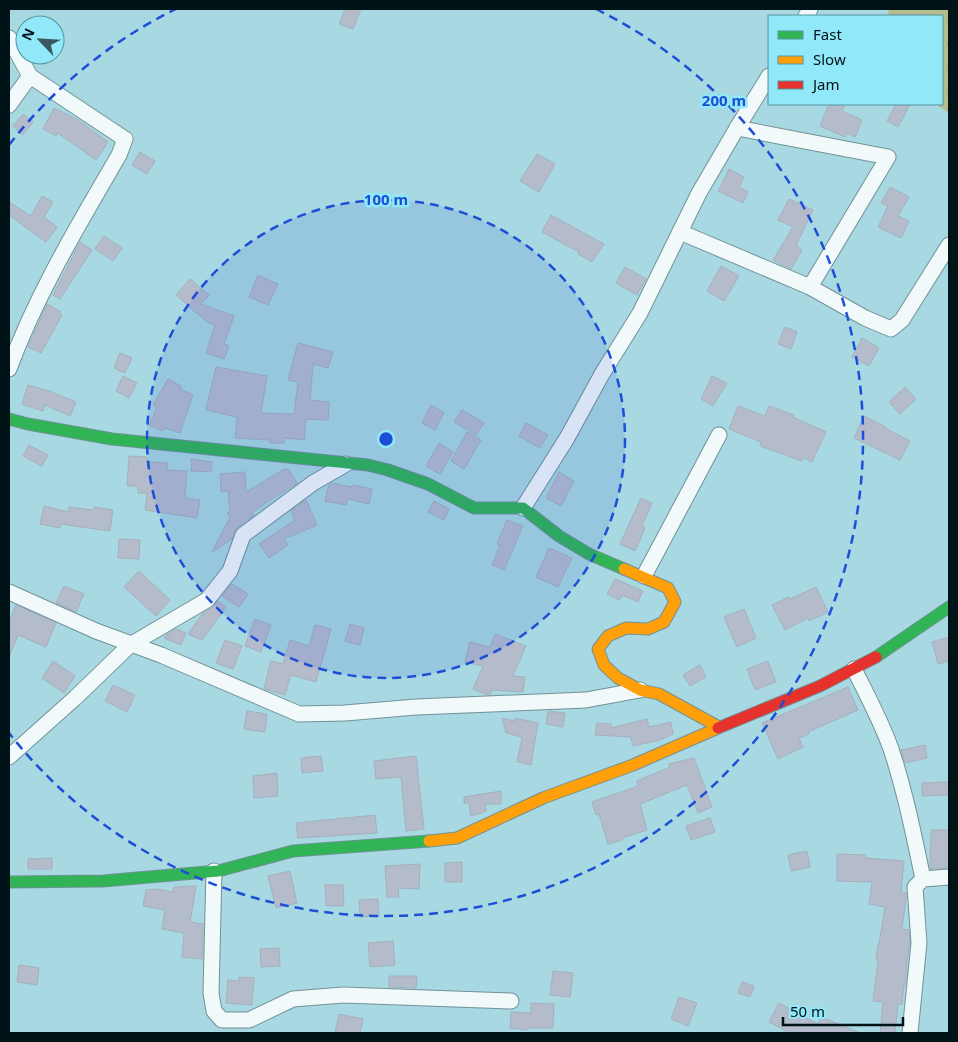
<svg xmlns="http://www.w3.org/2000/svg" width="958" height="1042" viewBox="0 0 958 1042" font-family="'Noto Sans',sans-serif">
<defs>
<pattern id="grass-tufts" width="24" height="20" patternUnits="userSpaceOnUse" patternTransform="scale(1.25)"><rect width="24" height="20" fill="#b7bc8e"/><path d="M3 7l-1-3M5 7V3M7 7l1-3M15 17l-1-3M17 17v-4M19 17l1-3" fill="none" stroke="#9ca17a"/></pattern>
</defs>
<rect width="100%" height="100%" fill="#a8d8e1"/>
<!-- grass -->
<polygon fill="url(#grass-tufts)" points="890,9 949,9 949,113 936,104 942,104 942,16 886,16"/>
<!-- building -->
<g fill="#b4bccc" stroke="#a4b0bd">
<polygon points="345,9 361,9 353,29 339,24"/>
<polygon points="829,104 845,104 842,111 862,120 855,137 847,133 845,137 820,126"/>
<polygon points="896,104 910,104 898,127 887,121"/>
<polygon points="54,108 78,120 108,142 96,160 58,133 56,136 43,129"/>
<polygon points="23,114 33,122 22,135 13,126"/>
<polygon points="140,152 155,161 147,174 132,165"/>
<polygon points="537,154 555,164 539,192 520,181"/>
<polygon points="729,169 744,177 739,187 748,192 743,203 718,191"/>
<polygon points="890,187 909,197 898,216 909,221 901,238 878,227 888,206 881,203"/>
<polygon points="42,196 53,202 44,217 57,227 46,242 9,215 9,202 31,216"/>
<polygon points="789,199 813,210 796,246 802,250 791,269 773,260 793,227 778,220"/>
<polygon points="551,215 604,244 592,262 578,254 579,252 542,232"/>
<polygon points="104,236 122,248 113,261 95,249"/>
<polygon points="80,242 92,250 60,299 53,295"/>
<polygon points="721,266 739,276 724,301 707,291"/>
<polygon points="625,267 646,279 637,295 616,283"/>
<polygon points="258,275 278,284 268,305 249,297"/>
<polygon points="190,279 209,295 201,304 234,316 224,344 229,346 224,359 206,353 215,325 207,322 176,295"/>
<polygon points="47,304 61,312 60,314 62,315 41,353 28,347"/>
<polygon points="785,327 797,332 791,349 778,344"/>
<polygon points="862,338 879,348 869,366 852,357"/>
<polygon points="298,343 333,352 328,368 313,364 310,400 329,402 328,420 306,419 304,440 284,438 284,443 270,443 270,440 235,438 237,417 206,410 216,367 267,376 261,413 294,414 298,382 288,380"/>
<polygon points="120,353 132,358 125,373 114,368"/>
<polygon points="123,376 137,383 129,398 116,391"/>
<polygon points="712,376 727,383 713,406 701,399"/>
<polygon points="168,379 181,386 180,389 193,395 180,433 165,428 163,431 149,425 157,407 153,405"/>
<polygon points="28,385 49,391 76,402 70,416 45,405 43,411 22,404"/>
<polygon points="905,387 916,399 900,414 889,402"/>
<polygon points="431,405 444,413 435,430 422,423"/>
<polygon points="738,406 765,416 769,406 794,415 793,417 826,432 812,462 804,458 802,461 760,446 761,442 729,429"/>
<polygon points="462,410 484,423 476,435 454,422"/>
<polygon points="864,416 886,427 885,428 910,441 900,460 854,438"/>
<polygon points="526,423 548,435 540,448 519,436"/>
<polygon points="467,432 481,440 464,469 451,461"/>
<polygon points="439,443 453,452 440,474 426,466"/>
<polygon points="29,445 48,455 42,466 23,456"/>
<polygon points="129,456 147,457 147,462 168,463 167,470 187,471 185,498 200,500 197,518 145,510 147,493 138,493 138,486 127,486"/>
<polygon points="190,459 212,462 211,472 191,471 192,463"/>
<polygon points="284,469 289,470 297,483 252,512 254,515 237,528 232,539 212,552 230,517 227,513 230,511 228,491 221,492 220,474 245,472 246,492"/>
<polygon points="559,472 574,481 561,506 546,498"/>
<polygon points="332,483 352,487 353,485 372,489 369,504 348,499 346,505 325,501 329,485"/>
<polygon points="641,498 652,503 642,526 645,528 635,551 620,544"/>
<polygon points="306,500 317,525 284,539 288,545 269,558 259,544 295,520 291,511"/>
<polygon points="434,501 449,509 444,520 428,512"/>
<polygon points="44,506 68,512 69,507 93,510 94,507 113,510 110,531 61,524 60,528 40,524"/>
<polygon points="507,520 523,526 504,570 492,565 500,545 497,544"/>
<polygon points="119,539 140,540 139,559 118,558"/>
<polygon points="549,548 572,558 558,587 536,577"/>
<polygon points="139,571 170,600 156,616 124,587"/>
<polygon points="615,579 643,591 638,602 622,595 619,600 607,594"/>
<polygon points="232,584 248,594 239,607 222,596"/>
<polygon points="64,586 84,594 76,612 56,603"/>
<polygon points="816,587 828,612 809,621 808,618 785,630 772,605 789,597 790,599"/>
<polygon points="218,601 226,607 202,640 188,634 203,613 212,608"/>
<polygon points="16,605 56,623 46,647 18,635 9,657 9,623"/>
<polygon points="744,609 756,638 737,647 724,617"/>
<polygon points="255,619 271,625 261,652 245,646"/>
<polygon points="350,624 364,628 360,645 345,641"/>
<polygon points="315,625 331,629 316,682 291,675 285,695 264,689 271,661 283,664 290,640 309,646"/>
<polygon points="176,629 186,633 181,645 164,638 166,635"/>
<polygon points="495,634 526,646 513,676 525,677 523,692 492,690 490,695 488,695 473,689 483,666 465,662 470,642 490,647"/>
<polygon points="949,637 949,661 938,664 932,642"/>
<polygon points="225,640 242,646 233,669 216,663"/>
<polygon points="53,661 75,676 64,693 42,678"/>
<polygon points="768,661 776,682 755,690 747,669"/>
<polygon points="700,665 706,677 690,686 683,675"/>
<polygon points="113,685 135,695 127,712 105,701"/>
<polygon points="848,687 858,710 808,732 809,734 799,738 803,747 778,759 762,723"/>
<polygon points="247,711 267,714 265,732 244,729"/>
<polygon points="548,711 565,713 563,727 546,724"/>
<polygon points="502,718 515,721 515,718 538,723 531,765 517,762 522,737 506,733"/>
<polygon points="647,719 649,727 671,722 673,734 660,740 633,746 631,737 595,735 597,723 611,724 611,728"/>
<polygon points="925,745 927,758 905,763 901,750"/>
<polygon points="321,756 323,771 302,773 301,758"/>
<polygon points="416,756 424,829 406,831 401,777 376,779 374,761"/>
<polygon points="694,758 712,807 698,813 687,785 640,804 647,830 622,838 622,840 608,844 599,814 596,815 592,802 638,786 637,781 670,767 669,764"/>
<polygon points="277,773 278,796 254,798 253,776"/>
<polygon points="949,782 949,795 922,796 922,783"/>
<polygon points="501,791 501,804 485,804 486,811 478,814 471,816 469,803 464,803 464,797"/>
<polygon points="375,815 377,833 298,838 296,823"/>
<polygon points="710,818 715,832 691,840 686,826"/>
<polygon points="931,830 949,830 949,868 930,869"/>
<polygon points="807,851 810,867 791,871 788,855"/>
<polygon points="837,854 865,855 865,858 904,861 901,892 906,893 906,898 902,929 909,930 910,942 906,967 907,967 905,985 904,985 902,1004 898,1004 895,1033 880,1033 883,1002 873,1001 878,961 876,960 878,944 879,944 885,907 869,904 872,882 837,881"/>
<polygon points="52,858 52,869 28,869 28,859"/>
<polygon points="462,862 462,882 445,882 445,863"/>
<polygon points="420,864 419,889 398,888 399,897 387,897 385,866"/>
<polygon points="290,871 297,903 276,908 268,876"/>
<polygon points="325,885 343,885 344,906 326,906"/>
<polygon points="196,886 190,922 203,924 202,959 182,957 184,933 162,929 165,910 143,906 146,890 156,889 173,892 174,887"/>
<polygon points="378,899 379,916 360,917 359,900"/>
<polygon points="393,941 395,965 370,967 368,943"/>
<polygon points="279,948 280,966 261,967 260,949"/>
<polygon points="19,965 39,968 37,985 17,982"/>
<polygon points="553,971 573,973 570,997 550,995"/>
<polygon points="389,976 417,976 416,988 389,987"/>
<polygon points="239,977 254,978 252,1005 226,1003 228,980 239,981"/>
<polygon points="742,982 754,986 750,997 738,993"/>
<polygon points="679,997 697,1003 688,1026 671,1019"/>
<polygon points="531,1003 554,1004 553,1028 528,1028 528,1030 510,1028 511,1012 531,1013"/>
<polygon points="779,1003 818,1024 821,1017 860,1033 790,1033 769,1022"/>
<polygon points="339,1014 363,1019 360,1033 335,1033"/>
</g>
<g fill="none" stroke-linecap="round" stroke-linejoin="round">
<defs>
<g id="street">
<polyline points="806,16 810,9"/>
<polyline points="9,38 30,76 9,105"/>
<polyline points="737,128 888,157 810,287"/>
<polyline points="680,232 810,287 865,318 891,329 902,320 949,245"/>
<path d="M9,369C37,293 79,224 119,155L125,139L30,76"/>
<polyline points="523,508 567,438 602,374 640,313 699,193 737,128 769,76"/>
<polyline points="644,576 719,435"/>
<polyline points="9,592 96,631 161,655 299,714 345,713 416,707 586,700 640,690"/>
<path d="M854,669C867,695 881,721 891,749C905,791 914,836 923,879"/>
<polyline points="9,757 75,698 130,645 207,600 230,571 243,535 313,483 346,464"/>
<polyline points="214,871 211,993 214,1011 222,1020 249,1020 293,999 343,995 511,1001"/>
<polyline points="910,1033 919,943 915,887 923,879 949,877"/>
</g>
<g id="fast">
<polyline points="9,419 28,424 112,439 368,465 388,470 428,484 474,508 523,508 559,536 589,554 624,569"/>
<polyline points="876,657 949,607"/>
<polyline points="9,882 103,881 218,871 293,851 429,841"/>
</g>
<g id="slow">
<polyline points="624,569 668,588 675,602 664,622 648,629 626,628 608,636 598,649 604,665 618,678 640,690 659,694 719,727"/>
<polyline points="429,841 457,838 543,798 633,765 718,728"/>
</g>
<polyline id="jam" points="718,728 820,686 876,657"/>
</defs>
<!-- street casing -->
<use href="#street" stroke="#709298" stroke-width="17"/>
<!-- fast casing -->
<use href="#fast" stroke="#709298" stroke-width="13"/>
<!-- slow casing -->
<use href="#slow" stroke="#709298" stroke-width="13"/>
<!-- jam casing -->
<use href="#jam" stroke="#709298" stroke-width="13"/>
<!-- street -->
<use href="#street" stroke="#f2f9fa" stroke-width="15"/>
<!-- fast -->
<use href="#fast" stroke="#30b455" stroke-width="11"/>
<!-- slow -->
<use href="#slow" stroke="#ff9f0a" stroke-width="11"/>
<!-- jam -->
<use href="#jam" stroke="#e5322d" stroke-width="11"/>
</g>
<!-- distance rings -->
<circle cx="386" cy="439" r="239" fill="#1d4ed8" fill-opacity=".12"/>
<g fill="none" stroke="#1d4ed8" stroke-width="2.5" stroke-dasharray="9 6">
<circle cx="386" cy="439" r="239"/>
<path d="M9 145A478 478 0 0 1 176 9M596 9A478 478 0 1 1 9 733"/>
</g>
<circle cx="386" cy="439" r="8" fill="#1d4ed8" stroke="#91e8f8" stroke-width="2.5"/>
<g font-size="15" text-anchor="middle" font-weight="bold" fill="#1d4ed8" stroke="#91e8f8" stroke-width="5" stroke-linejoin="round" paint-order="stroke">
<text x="724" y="106">200 m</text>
<text x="386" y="205">100 m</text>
</g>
<!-- border -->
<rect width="958" height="1042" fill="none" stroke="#001317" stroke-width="20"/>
<!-- legend -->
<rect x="768" y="15" width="175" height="90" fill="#91e8f8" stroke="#57939e"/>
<rect x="778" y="31" width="25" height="8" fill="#30b455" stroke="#57939e"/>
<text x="813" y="40" font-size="15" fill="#001317">Fast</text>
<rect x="778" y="56" width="25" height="8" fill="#ff9f0a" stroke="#57939e"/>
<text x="813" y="65" font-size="15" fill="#001317">Slow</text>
<rect x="778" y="81" width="25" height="8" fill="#e5322d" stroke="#57939e"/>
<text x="813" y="90" font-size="15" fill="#001317">Jam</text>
<!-- north arrow -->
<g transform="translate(40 40) rotate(295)"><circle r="24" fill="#91e8f8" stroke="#57939e"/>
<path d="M0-4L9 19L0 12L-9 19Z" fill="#3b585e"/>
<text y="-8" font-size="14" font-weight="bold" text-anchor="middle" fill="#001317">N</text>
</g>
<!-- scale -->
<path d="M783 1017v8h120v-8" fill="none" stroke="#001317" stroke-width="2.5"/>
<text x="790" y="1017" font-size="15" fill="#001317" stroke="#91e8f8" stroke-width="4" paint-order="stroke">50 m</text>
</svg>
